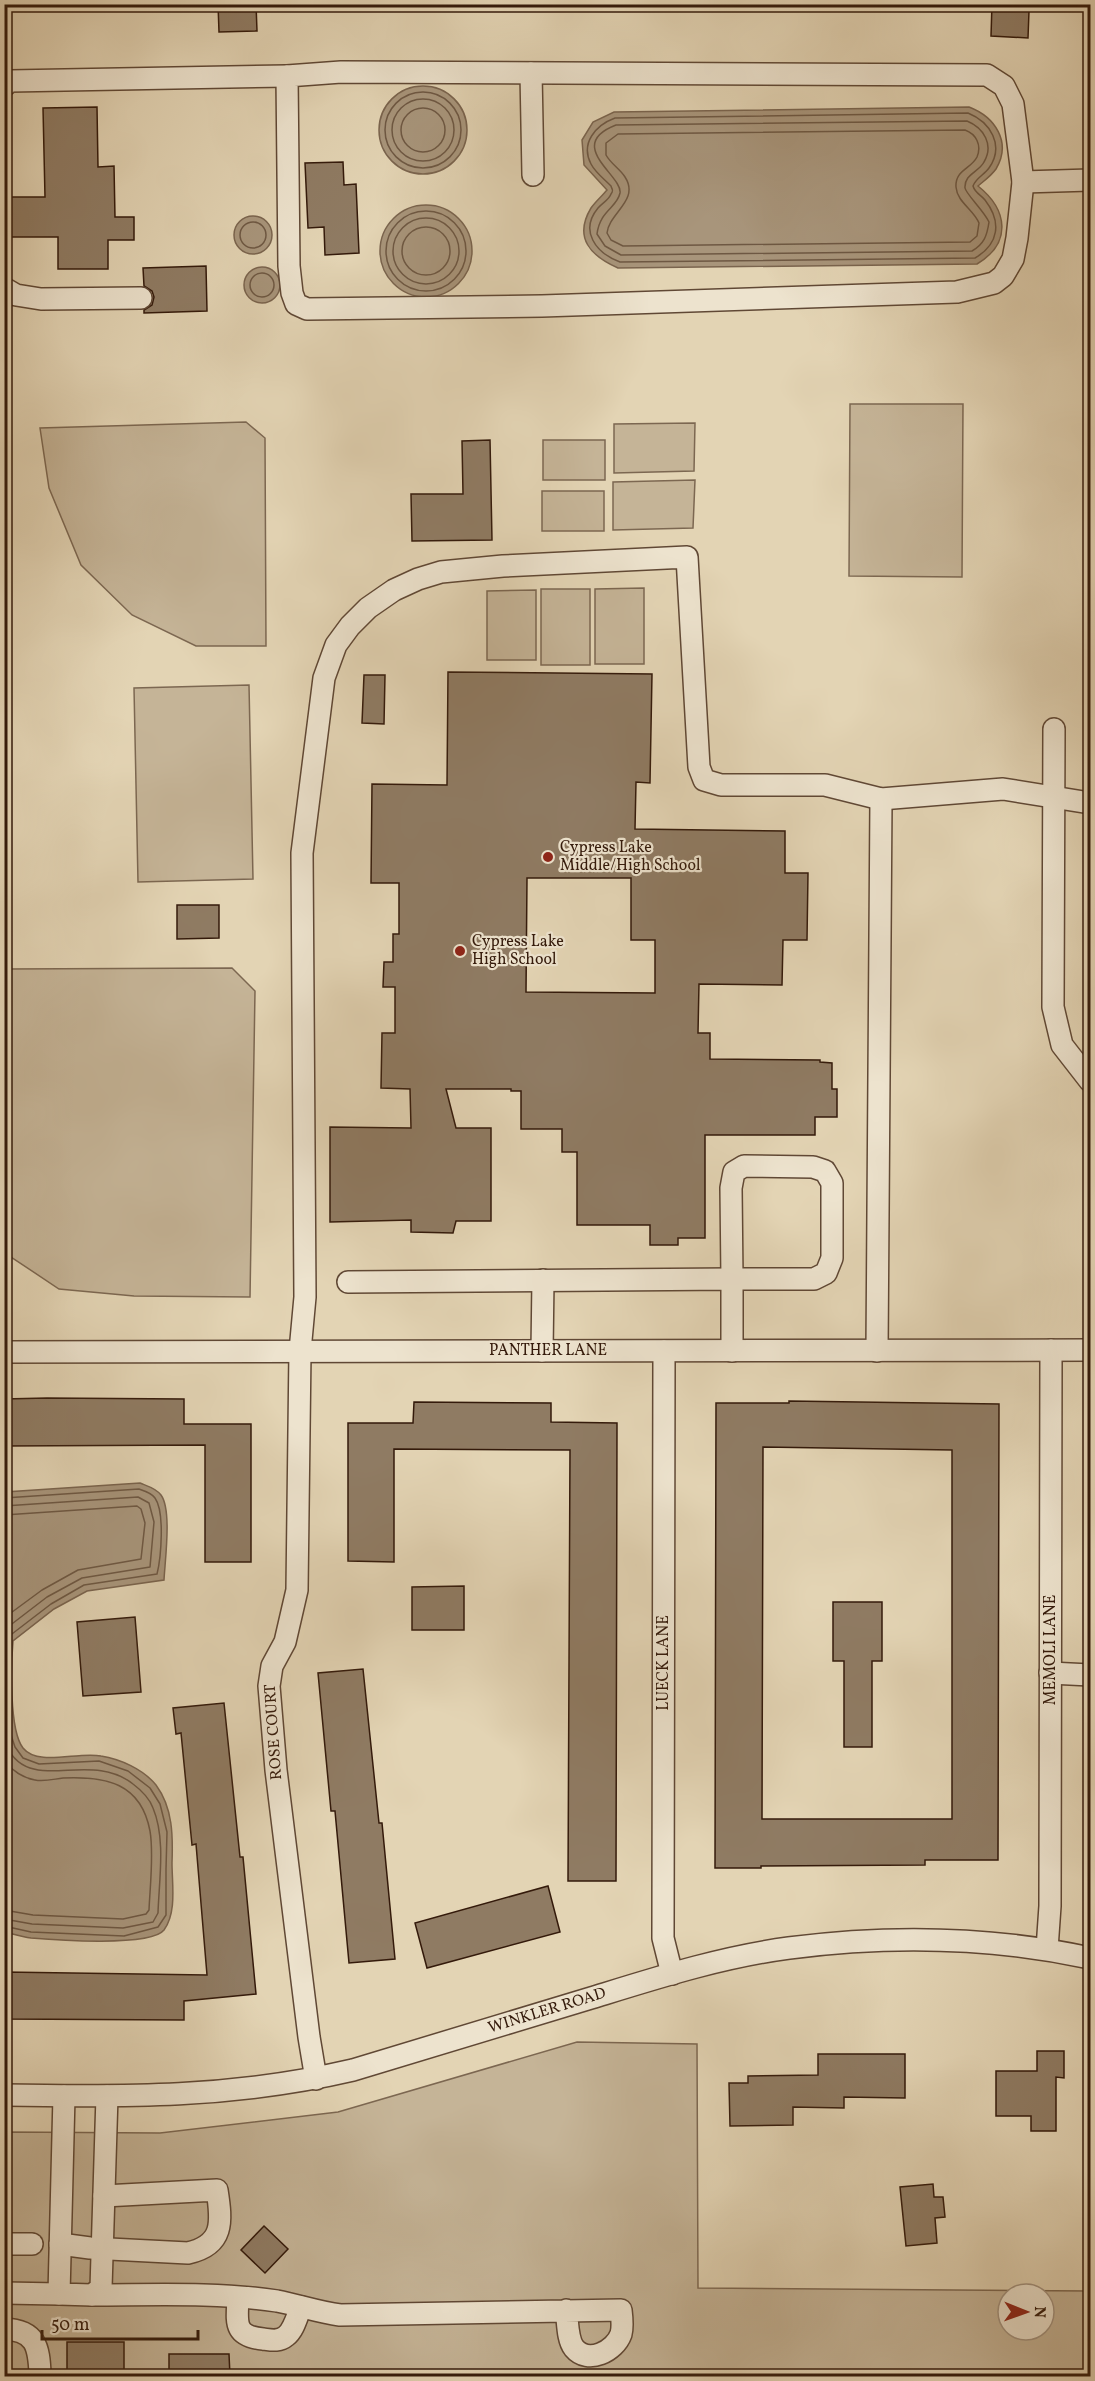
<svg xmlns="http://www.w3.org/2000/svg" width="1095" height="2381" viewBox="0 0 1095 2381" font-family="Vollkorn,serif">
<rect width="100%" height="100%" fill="#e3d4b4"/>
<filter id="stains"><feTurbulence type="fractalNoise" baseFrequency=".00333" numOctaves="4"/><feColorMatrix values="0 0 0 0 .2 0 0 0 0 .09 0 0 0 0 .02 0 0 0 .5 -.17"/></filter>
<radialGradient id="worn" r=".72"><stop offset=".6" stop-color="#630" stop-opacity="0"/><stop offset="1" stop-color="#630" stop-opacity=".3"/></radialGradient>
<!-- green -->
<g fill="#c5b497" stroke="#7c6751" stroke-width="1.5" fill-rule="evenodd">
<polygon points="850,404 963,404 962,577 849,576"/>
<polygon points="246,422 265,438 266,646 196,646 132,615 81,565 49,488 40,428"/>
<polygon points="695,423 694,471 614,473 614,424"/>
<rect x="543" y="440" width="62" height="40"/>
<polygon points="695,480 693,528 613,530 613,482"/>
<rect x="542" y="491" width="62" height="40"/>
<polygon points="644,588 644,664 595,664 595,589"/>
<rect x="541" y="589" width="49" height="76"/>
<polygon points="536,590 536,660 487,660 487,591"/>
<polygon points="249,685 253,879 138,882 134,688"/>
<polygon points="232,968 255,991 250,1297 134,1296 59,1289 5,1253 5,969"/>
<path d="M577,2042L697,2044L698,2288L1090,2291V2376H5V2132L160,2133L338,2112ZM1008,2294H1044V2330H1008Z"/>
</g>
<!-- water -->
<g fill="#a8957b" stroke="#7a644e" stroke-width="1.5">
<circle cx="423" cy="130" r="44"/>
<path d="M969,107C995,117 1012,142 996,169C991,176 985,180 978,186C1008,210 1012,243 977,264L618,268C591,256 573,238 591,208C595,202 602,196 607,190L584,165L582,140L593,122L614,112Z"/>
<circle cx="426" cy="251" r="46"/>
<circle cx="253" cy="235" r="19"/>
<circle cx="262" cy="285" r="18"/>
<path d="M140,1483C147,1486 156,1488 161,1495C172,1510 165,1560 164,1580L87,1591L54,1609L13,1641C11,1664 9,1730 23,1748C38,1767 79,1751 101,1756C120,1759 143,1769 156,1785C173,1808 173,1836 172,1863C172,1884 177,1912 164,1930C151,1947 54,1940 31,1938C22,1937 13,1934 5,1932V1492Z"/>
</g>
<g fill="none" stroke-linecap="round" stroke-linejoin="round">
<!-- shore -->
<g stroke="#6e5843" stroke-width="1.5">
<circle cx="423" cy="130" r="38"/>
<circle cx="423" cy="130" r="31"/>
<circle cx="423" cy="130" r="22"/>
<path d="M968,113C990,122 1005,145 989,168C984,175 976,178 973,186C975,193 981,195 985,200C1002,222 999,244 975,258L620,262C596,253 579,231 598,208C602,203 609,200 611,194C614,190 612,190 611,186C604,179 595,172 591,164C580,143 596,125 615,118Z"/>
<path d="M967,121C984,128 994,145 984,162C979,172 964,174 965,188C966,194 984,211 989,222C987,236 984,244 972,251L621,255L605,246L597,234C600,210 617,208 620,193C623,176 564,145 616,125Z"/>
<path d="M965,130C976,134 982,145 977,157C971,169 955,170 956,187C957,202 974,210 979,223L977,236L970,242L623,246L611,240L607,233C609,213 640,200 625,177C620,169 611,164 606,155V143L618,134Z"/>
<circle cx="426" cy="251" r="40"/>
<circle cx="426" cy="251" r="33"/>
<circle cx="253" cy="235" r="13"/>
<circle cx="426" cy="251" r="24"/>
<circle cx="262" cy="285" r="12"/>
<path d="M4,1498L139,1489C145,1491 152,1493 155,1498C165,1512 161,1558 157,1574L84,1585L51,1604L8,1637L5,1667L9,1729L15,1747L23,1758L39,1764L99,1761L128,1771L150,1788L160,1804L167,1832L166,1869V1915L158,1927L124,1936L31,1932L4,1926"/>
<polyline points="4,1506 138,1497 149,1503 154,1522 150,1567 82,1578 47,1597 4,1630"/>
<polyline points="4,1515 137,1506 141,1509 145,1523 141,1559 78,1570 42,1590 4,1618"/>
<path d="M4,1740C25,1799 88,1748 133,1784C141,1790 149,1797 153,1808C166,1839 159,1880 158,1913L153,1922L123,1928L32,1924L4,1919"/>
<path d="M4,1761C13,1771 22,1778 35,1780C44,1782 54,1779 63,1778C106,1776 141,1783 150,1831C154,1854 150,1886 149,1910L146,1914L123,1919L33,1915L4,1910"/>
</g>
</g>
<!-- building -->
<g fill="#8f7b63" stroke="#341a0b" stroke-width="1.5" fill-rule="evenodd">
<polygon points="218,4 256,4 257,31 219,32"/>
<polygon points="992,4 1018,4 1017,10 1029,11 1028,38 991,36"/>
<polygon points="97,107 98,167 114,166 115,217 134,217 134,240 108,240 108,269 58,269 58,237 8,237 8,197 45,197 43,108"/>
<polygon points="343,162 344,185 356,184 359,253 325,255 324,227 308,228 305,163"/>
<polygon points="206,266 207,311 144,313 144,310 152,305 154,297 152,291 144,286 143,268"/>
<polygon points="490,440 492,540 412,541 411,494 463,494 462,441"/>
<path d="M448,672L652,674L650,783L636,782L635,829L785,831V873H808L807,940H783L782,985L699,984L698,1033H710V1059L820,1060V1062L832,1063V1089H837V1117H815V1135H705V1238H678V1245H650V1225H577V1152H562V1129H521V1091H511V1089H446L456,1128H491V1221H456L453,1233L411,1232V1220L330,1222V1127L411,1128L410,1089L381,1088L382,1033H395V987H383L384,962H393V934H399V883H371L372,784L447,785ZM527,878H631V940H655V993L526,992Z"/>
<polygon points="364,675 385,675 384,724 362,723"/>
<polygon points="177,905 219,905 219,938 177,939"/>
<polygon points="47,1398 184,1399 184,1424 251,1424 251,1562 205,1562 205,1445 4,1446 4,1399"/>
<path d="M789,1401L999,1404L998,1860H925V1865L761,1866V1868H715L716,1403H789ZM763,1447L952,1450V1819H762Z"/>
<polygon points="414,1402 551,1403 551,1422 617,1423 616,1881 568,1881 570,1450 394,1449 394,1562 348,1561 348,1423 413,1423"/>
<polygon points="464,1586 464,1630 412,1630 412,1587"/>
<polygon points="833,1602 882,1602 882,1661 872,1661 872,1747 844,1747 844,1661 833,1661"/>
<polygon points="135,1617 141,1692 83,1696 77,1622"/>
<polygon points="363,1669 379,1823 382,1823 395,1959 349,1963 335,1811 331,1811 318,1673"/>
<polygon points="224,1703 240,1857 243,1857 256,1994 184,2001 184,2020 4,2019 4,1972 207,1975 196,1844 192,1845 181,1733 176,1734 173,1708"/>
<polygon points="548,1886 560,1932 427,1968 415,1923"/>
<polygon points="1037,2051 1064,2051 1064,2078 1056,2077 1056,2131 1031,2131 1031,2116 996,2116 996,2071 1037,2071"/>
<polygon points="818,2054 905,2054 905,2098 844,2097 844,2108 793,2107 793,2125 730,2126 729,2083 748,2083 748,2076 818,2075"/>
<polygon points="933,2184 934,2197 943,2197 945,2217 935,2218 937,2243 906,2246 900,2187"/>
<polygon points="264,2226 288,2249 265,2273 241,2250"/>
<rect x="67" y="2342" width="57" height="34"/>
<polygon points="169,2354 229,2354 230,2376 169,2376"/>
</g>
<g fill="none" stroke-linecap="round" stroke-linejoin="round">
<defs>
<g id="minor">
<polygon points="341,72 987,75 1004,86 1013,104 1023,182 1017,238 1013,259 1003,276 994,283 957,292 542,306 307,309 296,304 292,293 289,266 287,76"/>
<polyline points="531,73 533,175"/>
<polyline points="4,86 10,81 287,76"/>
<polyline points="1023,182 1090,180"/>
<polyline points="4,288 16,295 41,299 141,298"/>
<polyline points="1054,729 1053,1007 1062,1045 1090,1081"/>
<polygon points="744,1166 813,1167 825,1171 832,1183 832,1258 826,1273 814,1279 732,1279 731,1188 734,1172"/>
<polyline points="348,1282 732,1279 732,1351"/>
<polyline points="542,1351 543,1280"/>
<polyline points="664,1351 663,1938 672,1974"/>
<polyline points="877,1351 881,799"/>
<polyline points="4,1352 1090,1350"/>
<polyline points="1050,1673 1090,1675"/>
<polyline points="1047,1949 1050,1906 1051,1350"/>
<polyline points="316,2079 309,2037 276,1770 269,1686 272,1666 285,1642 297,1590 300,1351 305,1297 302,853 324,678 336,645 350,626 368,608 394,590 418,579 441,572 503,566 687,557 699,767 704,780 721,785 825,785 881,799 1003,789 1090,803"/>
<path d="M4,2095C126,2097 233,2098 353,2070C433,2046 512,2022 591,1998C656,1978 721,1957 789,1948C889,1935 992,1937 1090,1958"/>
<polyline points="64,2096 59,2294 92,2295 101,2288 107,2096"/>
<polyline points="4,2244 32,2244"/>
<path d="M60,2244L90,2248L188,2253C224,2245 222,2222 217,2190L104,2196"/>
<polyline points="4,2293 59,2294"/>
<path d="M92,2295C153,2295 217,2292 277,2301C298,2305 318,2312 340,2315L621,2310C622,2318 623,2327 621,2334C615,2351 588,2365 574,2348C567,2339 568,2321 566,2310"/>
<path d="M238,2298C237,2322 233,2336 263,2339C271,2340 279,2342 286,2336C294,2330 297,2316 301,2307"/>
<path d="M4,2329C36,2330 39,2347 40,2374"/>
</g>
</defs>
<!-- minor casing -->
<use href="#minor" stroke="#604835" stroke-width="24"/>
<!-- minor -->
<use href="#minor" stroke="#ede3ce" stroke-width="21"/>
</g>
<!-- markers -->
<g fill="#8f2418" stroke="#ede3ce" stroke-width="2">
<circle cx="548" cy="857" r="6"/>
<circle cx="460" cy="951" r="6"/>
</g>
<g text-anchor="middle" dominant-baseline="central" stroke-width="4.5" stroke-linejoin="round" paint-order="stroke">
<!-- poi labels -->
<g font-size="16" fill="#341a0b" stroke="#ede3ce" text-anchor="start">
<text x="560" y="848">Cypress Lake<tspan x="560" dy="18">Middle/High School</tspan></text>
<text x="472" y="942">Cypress Lake<tspan x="472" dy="18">High School</tspan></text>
</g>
<!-- street labels -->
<g font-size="16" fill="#341a0b" stroke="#ede3ce">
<text x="548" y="1351">PANTHER LANE</text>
<text transform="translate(1051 1650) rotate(-90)">MEMOLI LANE</text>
<text transform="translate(664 1663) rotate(-90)">LUECK LANE</text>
<text transform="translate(274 1732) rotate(-94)">ROSE COURT</text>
<text transform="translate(547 2011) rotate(-17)">WINKLER ROAD</text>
</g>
</g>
<!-- margin -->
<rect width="1095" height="2381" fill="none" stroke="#e3d4b4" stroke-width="24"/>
<rect x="6" y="6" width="1083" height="2369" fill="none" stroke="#341a0b" stroke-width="3"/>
<rect x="12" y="12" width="1071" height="2357" fill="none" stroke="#341a0b" stroke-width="1.5"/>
<!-- north arrow -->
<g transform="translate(1026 2312) rotate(91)"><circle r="28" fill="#ede3ce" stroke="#a39380" stroke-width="1.5"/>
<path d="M0-4.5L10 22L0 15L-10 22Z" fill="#8f2418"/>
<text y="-9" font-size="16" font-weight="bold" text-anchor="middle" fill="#341a0b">N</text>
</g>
<!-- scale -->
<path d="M42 2330v9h156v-9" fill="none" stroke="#341a0b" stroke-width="3"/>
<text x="51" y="2330" font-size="18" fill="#341a0b" stroke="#ede3ce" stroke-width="4.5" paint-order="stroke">50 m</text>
<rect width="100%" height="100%" filter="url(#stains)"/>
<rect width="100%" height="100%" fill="url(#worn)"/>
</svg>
